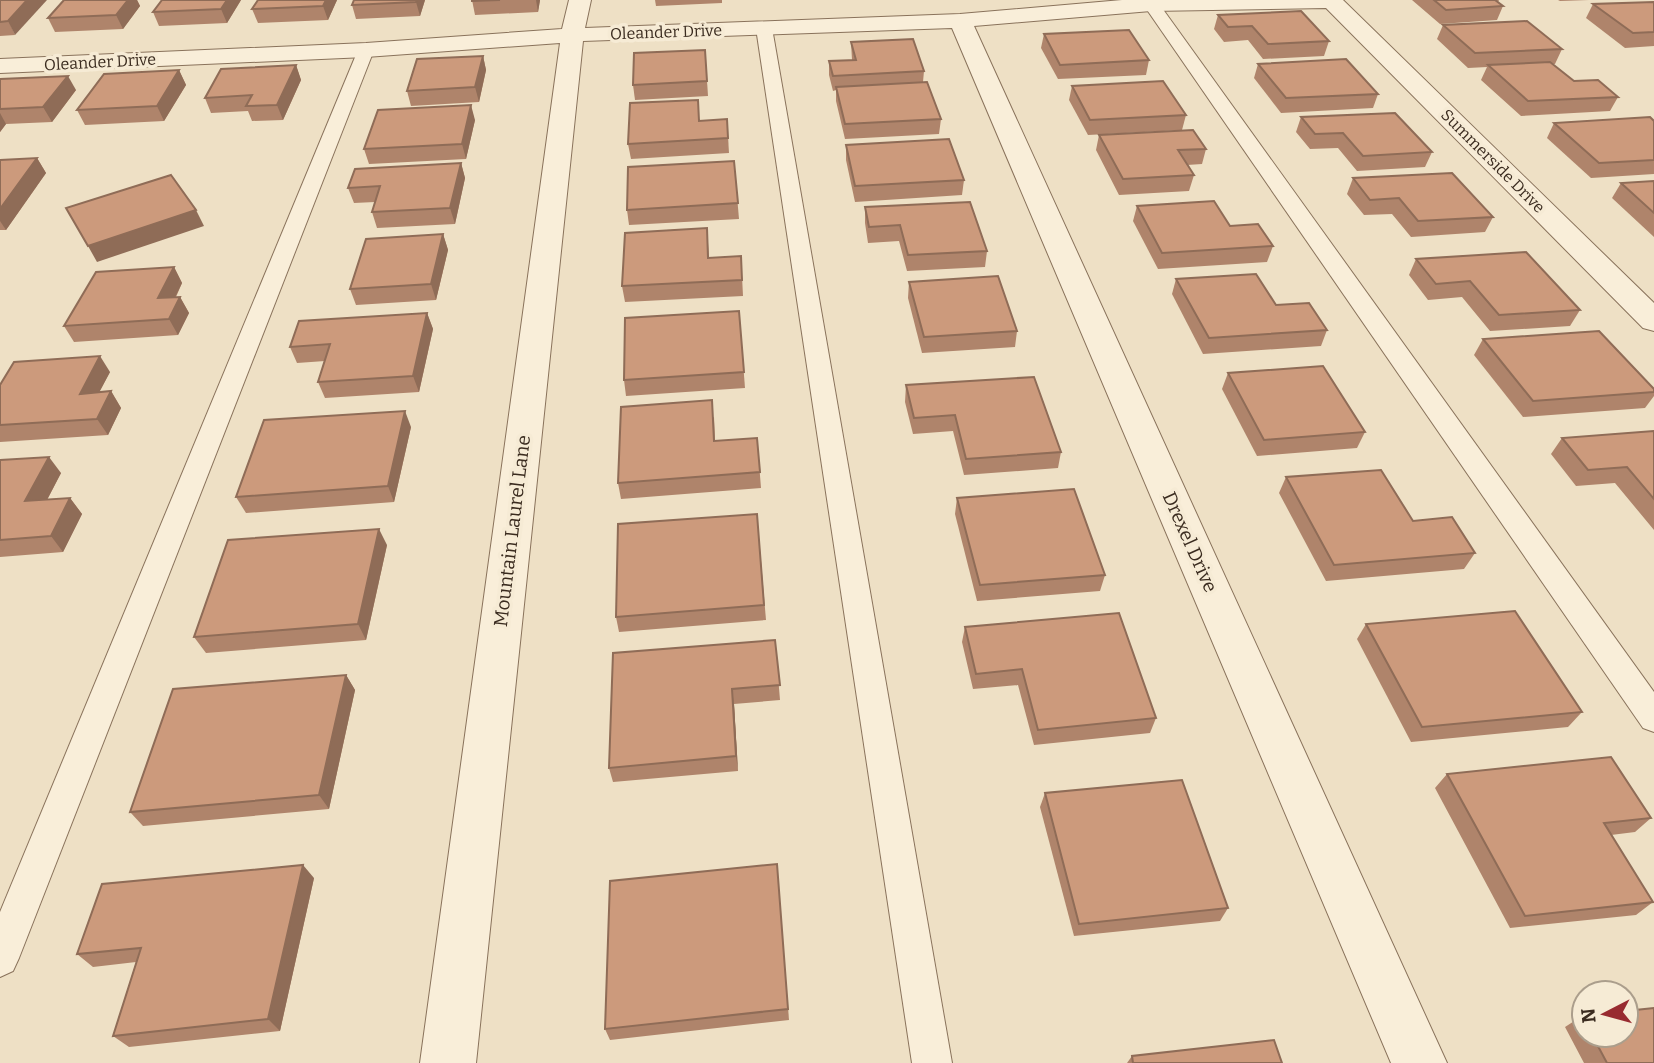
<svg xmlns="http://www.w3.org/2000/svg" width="1654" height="1063" viewBox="0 0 1654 1063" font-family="Bitter,serif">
<rect width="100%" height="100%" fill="#eee0c5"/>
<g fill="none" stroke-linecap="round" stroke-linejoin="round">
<defs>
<g id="lane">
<polygon points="1145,1 1157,1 1654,692 1654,732 1643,728 1143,4"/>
<polygon points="764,23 772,28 952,1063 912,1063 756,28"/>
<polygon points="366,45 374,50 19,958 13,971 0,977 0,912 358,50"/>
</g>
<polygon id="street" points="569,0 591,0 585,28 960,14 1122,0 1343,0 1654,303 1654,331 1643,328 1326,8 1151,11 974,26 1447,1063 1391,1063 952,28 583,41 476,1063 420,1063 560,43 366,57 0,73 0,59 366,43 562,29"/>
</defs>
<!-- lane casing -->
<use href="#lane" stroke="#89725b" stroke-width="2"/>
<!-- street casing -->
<use href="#street" stroke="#89725b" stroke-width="2"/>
<!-- lane -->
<use href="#lane" fill="#f9eed9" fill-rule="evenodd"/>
<!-- street -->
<use href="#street" fill="#f9eed9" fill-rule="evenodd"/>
</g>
<!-- wall -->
<g fill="#af846b">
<polygon points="0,0 15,35 0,36"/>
<polygon points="64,0 137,0 140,6 123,29 55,32 48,18"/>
<polygon points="241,0 227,23 159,26 153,12"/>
<polygon points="337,0 328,20 258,23 252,9"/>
<polygon points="425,0 420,16 356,19 352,5"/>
<polygon points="472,0 540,0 538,12 475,15"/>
<polygon points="655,0 722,0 722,3 656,6"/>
<polygon points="1412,0 1499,0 1498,2 1503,6 1497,20 1440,24"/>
<polygon points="1558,0 1589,0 1560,1"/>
<polygon points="1654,2 1654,46 1625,48 1586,18 1593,4"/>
<polygon points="1218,15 1329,41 1324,56 1263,59 1248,40 1224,42 1214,29"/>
<polygon points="1443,25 1562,49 1555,64 1552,64 1574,81 1618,97 1610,111 1521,116 1481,80 1487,67 1468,68 1437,39"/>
<polygon points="1044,34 1149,60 1146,75 1058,79 1041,48"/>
<polygon points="851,42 924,71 923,82 941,119 939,134 845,139 836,101 836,90 833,91 829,75 829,61 852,60"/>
<polygon points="705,50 708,96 635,100 633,85"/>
<polygon points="483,56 486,70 479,102 411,106 407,91"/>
<polygon points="1258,64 1378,94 1373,108 1281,113 1254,78"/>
<polygon points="296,65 301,80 283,120 252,121 248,111 211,113 205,98"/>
<polygon points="179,70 186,85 164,121 85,125 77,110"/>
<polygon points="0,79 76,90 52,122 6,124 0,132"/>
<polygon points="1072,86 1186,115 1182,130 1088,135 1069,100"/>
<polygon points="1301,117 1432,152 1425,167 1357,171 1338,148 1310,149 1296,132"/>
<polygon points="727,119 729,153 631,159 628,144 699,121"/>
<polygon points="475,120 466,159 369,164 364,149"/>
<polygon points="1654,121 1654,174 1591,178 1547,138 1554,123"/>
<polygon points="1099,135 1206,149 1202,164 1187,165 1194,175 1189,191 1119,195 1096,150"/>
<polygon points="846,145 964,180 962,195 855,202 846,160"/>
<polygon points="37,158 46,173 6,230 0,230 0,160"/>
<polygon points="734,161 739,219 629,225 627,210"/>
<polygon points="461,163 465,178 455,224 377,228 372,212 375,202 354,203 348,188"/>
<polygon points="1353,178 1493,217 1485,232 1411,237 1392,214 1364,215 1347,194"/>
<polygon points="1654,181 1654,237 1612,198 1621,183"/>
<polygon points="1137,206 1230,226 1273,246 1267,262 1158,269 1133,221"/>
<polygon points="865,207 987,251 985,267 907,271 899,241 868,243 865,223"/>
<polygon points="707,228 709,258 741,256 743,296 625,302 622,286"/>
<polygon points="443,234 448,250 436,300 356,305 350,289"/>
<polygon points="1416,259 1580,310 1570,326 1490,331 1462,297 1428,300 1409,275"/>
<polygon points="174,267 182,283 176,297 180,297 189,313 178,335 74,342 64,326"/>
<polygon points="1176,279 1276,305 1327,330 1321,346 1203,354 1172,294"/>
<polygon points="909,282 1017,331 1015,347 922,353 908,298"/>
<polygon points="739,311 745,388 626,396 624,380"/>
<polygon points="427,313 433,329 419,392 325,398 318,382 325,361 297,363 290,347"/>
<polygon points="1483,339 1654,389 1654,396 1645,408 1523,417 1474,355"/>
<polygon points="110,372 99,392 111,391 121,408 108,435 0,442 0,385"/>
<polygon points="1228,373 1365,432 1357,448 1257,456 1222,389"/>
<polygon points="906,385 1061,452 1058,468 964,475 953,431 913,434 905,402"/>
<polygon points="714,417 715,441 757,438 761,488 621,499 618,483"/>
<polygon points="411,427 394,502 246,513 236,497"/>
<polygon points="1654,431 1654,530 1615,483 1576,486 1551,454 1562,438"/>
<polygon points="0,460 61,473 47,500 70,498 82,514 63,552 0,557"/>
<polygon points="1286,477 1413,521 1475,553 1464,569 1326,581 1279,493"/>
<polygon points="957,498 1105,575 1100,591 977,601 955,514"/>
<polygon points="757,514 766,620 619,632 616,617"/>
<polygon points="387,545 366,640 206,653 194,637"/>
<polygon points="1366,624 1582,712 1568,727 1411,742 1357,639"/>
<polygon points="965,627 1156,718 1150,733 1034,745 1018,685 973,689 962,642"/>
<polygon points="775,640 780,700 734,704 738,771 613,782 609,768"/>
<polygon points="346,675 355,690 329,809 143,826 130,812"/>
<polygon points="1447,774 1651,818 1635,832 1611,835 1653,902 1636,915 1510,928 1435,788"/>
<polygon points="1045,793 1228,908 1220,921 1074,936 1040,807"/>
<polygon points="777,864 789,1020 610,1040 605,1029"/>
<polygon points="314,878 280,1031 129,1047 113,1036 136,962 93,967 77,954"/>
<polygon points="1582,1016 1584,1016 1584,1035 1626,1035 1654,1063 1584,1063 1565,1027"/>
<polygon points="1132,1056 1282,1063 1127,1063"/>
</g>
<!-- shaded-wall -->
<g fill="#8f6c57">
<polygon points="27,0 47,0 15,35 8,21"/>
<polygon points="128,0 137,0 140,6 123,29 116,15"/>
<polygon points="227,0 241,0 227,23 221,9"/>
<polygon points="326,0 337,0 328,20 323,6"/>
<polygon points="417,0 425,0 420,16 416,2"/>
<polygon points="536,0 540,0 538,12"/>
<polygon points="483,56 486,70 479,102 475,87"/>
<polygon points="296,65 301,80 283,120 277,105"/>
<polygon points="179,70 186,85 164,121 157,106"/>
<polygon points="68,76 76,90 52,122 43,107"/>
<polygon points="471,105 475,120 466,159 462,144"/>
<polygon points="0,113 6,124 0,132"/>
<polygon points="37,158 46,173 6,230 0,221 0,209"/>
<polygon points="461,163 465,178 455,224 450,208"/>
<polygon points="196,210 204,226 97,262 88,246"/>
<polygon points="443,234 448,250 436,300 431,284"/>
<polygon points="174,267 182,283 167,314 158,298"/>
<polygon points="180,297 189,313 178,335 169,319"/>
<polygon points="427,313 433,329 419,392 413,376"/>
<polygon points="100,356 110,372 90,410 80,394"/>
<polygon points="111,391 121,408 108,435 97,419"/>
<polygon points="405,411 411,427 394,502 388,486"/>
<polygon points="49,457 61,473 38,517 25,501"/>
<polygon points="70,498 82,514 63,552 51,536"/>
<polygon points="379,529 387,545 366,640 358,624"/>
<polygon points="346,675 355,690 329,809 319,795"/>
<polygon points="732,689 734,704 738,771 736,756"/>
<polygon points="303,865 314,878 280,1031 268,1019"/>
</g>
<!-- building -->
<g fill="#cc9a7c" stroke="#8f6c57" stroke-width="2">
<polygon points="0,0 27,0 8,21 0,22"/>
<polygon points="64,0 128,0 116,15 48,18"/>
<polygon points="162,0 227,0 221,9 153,12"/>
<polygon points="258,0 326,0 323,6 252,9"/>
<polygon points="354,0 417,0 416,2 352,5"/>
<polygon points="472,0 500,0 472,1"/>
<polygon points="1434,0 1495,0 1503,6 1446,10"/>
<polygon points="1654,2 1654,32 1633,33 1593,4"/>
<polygon points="1301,11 1329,41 1268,44 1252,26 1228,27 1218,15"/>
<polygon points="1527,21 1562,49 1475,53 1443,25"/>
<polygon points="1129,30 1149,60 1060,65 1044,34"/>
<polygon points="913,39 924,71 833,76 829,61 856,60 851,42"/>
<polygon points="705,50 707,81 633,85 634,53"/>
<polygon points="483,56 475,87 407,91 417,59"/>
<polygon points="1346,59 1378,94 1286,98 1258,64"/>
<polygon points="1550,62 1574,81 1598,80 1618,97 1528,101 1488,65"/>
<polygon points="296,65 277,105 246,106 252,95 205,98 221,69"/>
<polygon points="179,70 157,106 77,110 104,74"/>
<polygon points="68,76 43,107 0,109 0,79"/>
<polygon points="1163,81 1186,115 1090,120 1072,86"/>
<polygon points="927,82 941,119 845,124 836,87"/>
<polygon points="698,100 699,121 727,119 728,138 628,144 630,103"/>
<polygon points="471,105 462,144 364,149 378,110"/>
<polygon points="1395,113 1432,152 1363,156 1343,133 1315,134 1301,117"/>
<polygon points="1650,117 1654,121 1654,160 1599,163 1554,123"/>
<polygon points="1193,130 1206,149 1178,150 1194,175 1123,179 1099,135"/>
<polygon points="949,139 964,180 855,186 846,145"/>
<polygon points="37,158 0,209 0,160"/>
<polygon points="734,161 738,203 627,210 628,167"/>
<polygon points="461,163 450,208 372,212 380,186 348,188 355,169"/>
<polygon points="1452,173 1493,217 1418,221 1399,198 1370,200 1353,178"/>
<polygon points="171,175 196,210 88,246 66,208"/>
<polygon points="1654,181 1654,213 1621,183"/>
<polygon points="1214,201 1230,226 1258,224 1273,246 1162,253 1137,206"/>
<polygon points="970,202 987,251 908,255 900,225 869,227 865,207"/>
<polygon points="707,228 708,258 741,256 742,280 622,286 625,233"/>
<polygon points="443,234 431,284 350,289 366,239"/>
<polygon points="1526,252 1580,310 1499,315 1470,281 1436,284 1416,259"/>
<polygon points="174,267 158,298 180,297 169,319 64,326 96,272"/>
<polygon points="1256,274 1276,305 1309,303 1327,330 1209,338 1176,279"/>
<polygon points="998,276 1017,331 924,337 909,282"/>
<polygon points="739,311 744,372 624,380 625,318"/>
<polygon points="427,313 413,376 318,382 330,344 290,347 299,321"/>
<polygon points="1599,331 1654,389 1654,392 1533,401 1483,339"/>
<polygon points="100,356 80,394 111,391 97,419 0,425 0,385 14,362"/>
<polygon points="1323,366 1365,432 1264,440 1228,373"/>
<polygon points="1034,377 1061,452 966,459 955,415 914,418 906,385"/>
<polygon points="712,400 714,441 757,438 760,472 618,483 621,407"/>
<polygon points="405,411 388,486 236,497 264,420"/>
<polygon points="1654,431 1654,499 1627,467 1588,470 1562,438"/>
<polygon points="49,457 25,501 70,498 51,536 0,540 0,460"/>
<polygon points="1381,470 1413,521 1452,517 1475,553 1334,565 1286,477"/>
<polygon points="1074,489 1105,575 980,585 957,498"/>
<polygon points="757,514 764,605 616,617 618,524"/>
<polygon points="379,529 358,624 194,637 228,540"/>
<polygon points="1515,611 1582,712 1422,727 1366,624"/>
<polygon points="1119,613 1156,718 1038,730 1022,669 976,674 965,627"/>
<polygon points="775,640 780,685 732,689 736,756 609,768 613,653"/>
<polygon points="346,675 319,795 130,812 173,689"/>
<polygon points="1611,757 1651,818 1604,823 1653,902 1525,916 1447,774"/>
<polygon points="1182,780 1228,908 1079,924 1045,793"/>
<polygon points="777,864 788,1009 605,1029 610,881"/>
<polygon points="303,865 268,1019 113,1036 141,948 77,954 102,884"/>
<polygon points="1654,1008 1654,1063 1607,1063 1592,1035 1626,1035 1626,1011"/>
<polygon points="1274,1040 1282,1063 1133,1063 1132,1056"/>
</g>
<g text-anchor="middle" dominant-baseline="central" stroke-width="7" stroke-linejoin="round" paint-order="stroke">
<!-- far-street labels -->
<g font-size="16" fill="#3a2b1f" stroke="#f6ebd5">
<text transform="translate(666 32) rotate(-2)">Oleander Drive</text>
<text transform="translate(100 62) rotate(-3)">Oleander Drive</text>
<text transform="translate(1493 161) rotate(45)">Summerside Drive</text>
</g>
<!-- street labels -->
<g font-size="19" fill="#3a2b1f" stroke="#f6ebd5">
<text transform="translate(512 531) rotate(-83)">Mountain Laurel Lane</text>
<text transform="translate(1190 542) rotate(66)">Drexel Drive</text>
</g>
</g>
<!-- north arrow -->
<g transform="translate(1605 1014) rotate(264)"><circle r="33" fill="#f6ebd5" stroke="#ab9e8c" stroke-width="2"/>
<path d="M0-5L12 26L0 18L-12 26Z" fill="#982b30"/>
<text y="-10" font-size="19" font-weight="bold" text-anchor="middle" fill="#3a2b1f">N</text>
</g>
</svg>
